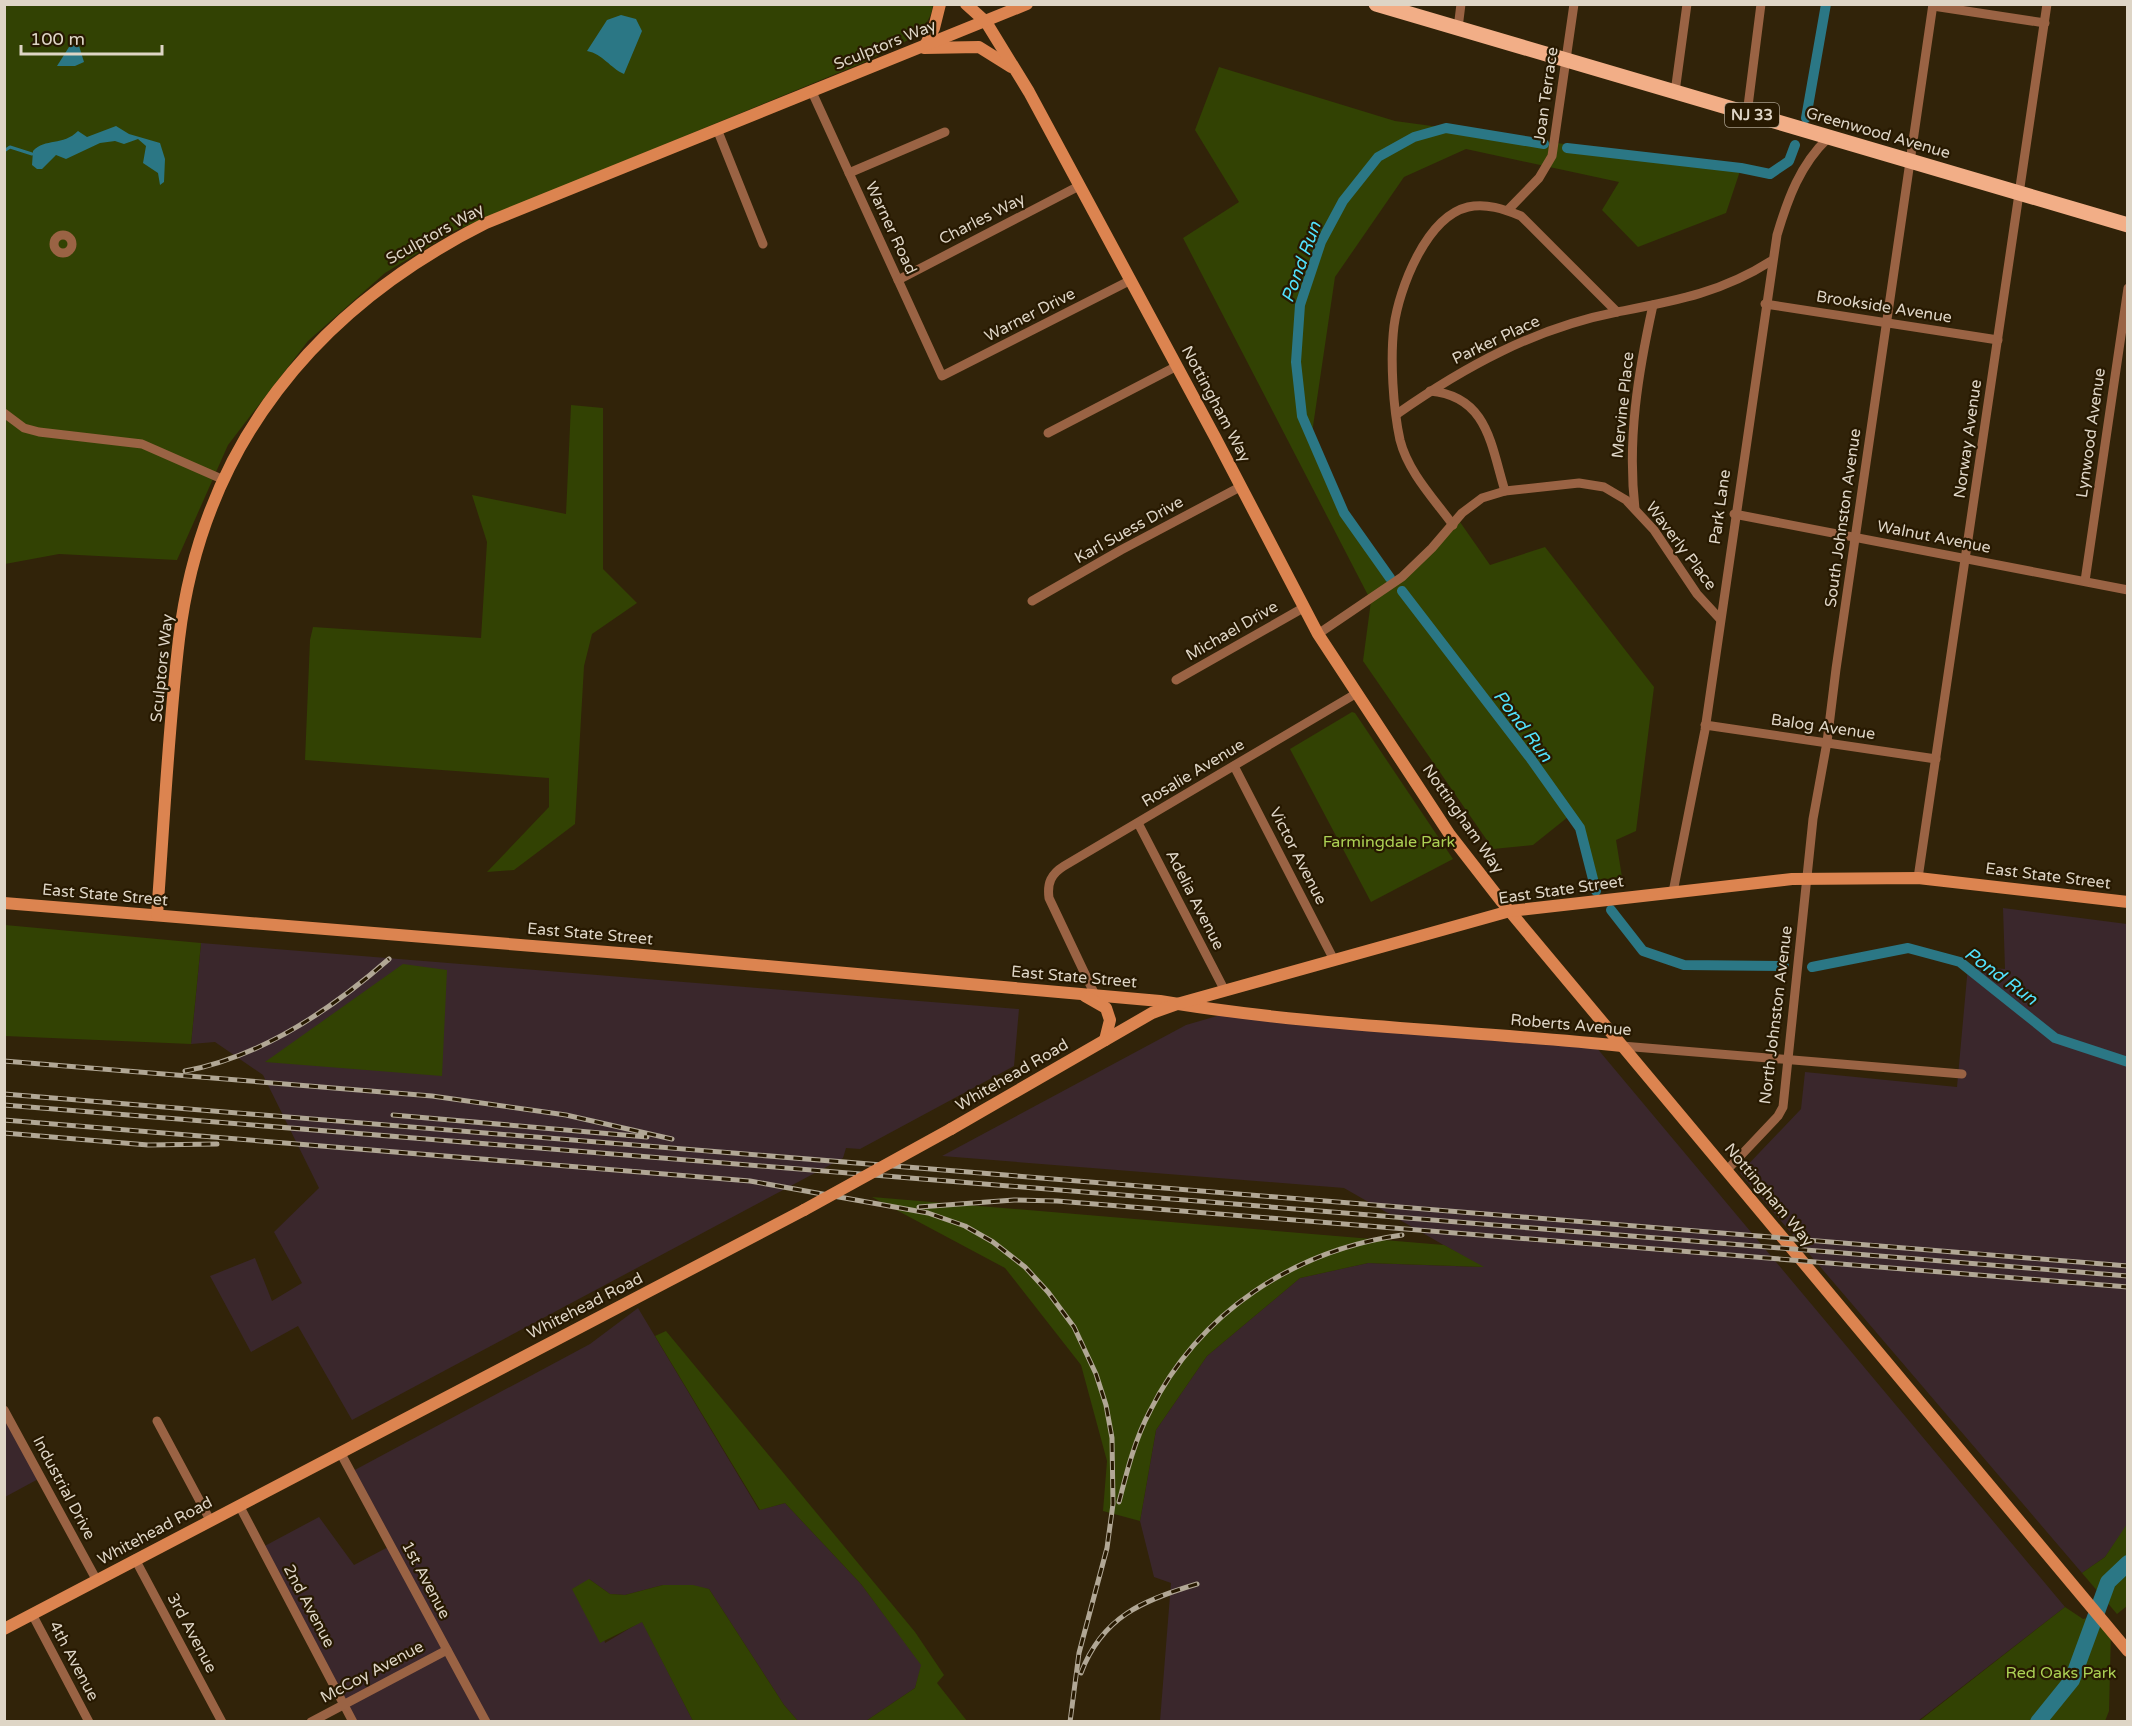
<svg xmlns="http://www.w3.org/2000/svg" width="2132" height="1726" viewBox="0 0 2132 1726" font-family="'Varela Round',sans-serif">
<rect width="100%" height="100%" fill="#312309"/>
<!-- industrial -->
<g fill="#3a272c">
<polygon points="2003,908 2127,924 2128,1524 2105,1557 2082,1573 1740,1173 1801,1109 1805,1072 1957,1087 1968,966 2005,969"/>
<polygon points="201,943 1019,1009 1014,1066 860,1149 846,1148 843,1158 352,1420 298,1326 251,1352 210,1276 255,1258 272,1301 302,1283 274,1232 319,1188 263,1075 215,1042 191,1044"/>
<polygon points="1231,1012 1596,1047 2065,1607 1918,1721 1160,1721 1171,1583 1154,1577 1140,1521 1156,1430 1207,1356 1300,1278 1368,1263 1482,1267 1344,1188 942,1156 1186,1025"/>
<polygon points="638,1308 759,1510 785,1503 861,1584 922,1665 915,1688 866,1721 798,1721 784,1705 709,1589 663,1585 625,1595 610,1594 589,1579 605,1643 642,1621 693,1721 352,1721 259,1549 319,1517 354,1565 390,1546 351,1472 590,1344"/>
<polygon points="4,1412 42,1477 5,1497 4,1497"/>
</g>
<!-- green -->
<g fill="#324203">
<path d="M5,5H933C929,37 893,47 867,61L454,231L385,273L308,341L228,445L177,560L59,554L5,564Z"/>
<polygon points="1219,67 1395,121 1741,168 1726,213 1638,247 1602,210 1619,182 1466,149 1404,177 1335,277 1312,433 1347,522 1398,582 1460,522 1490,565 1545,547 1654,687 1636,831 1616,840 1622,877 1592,881 1573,813 1533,845 1493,849 1363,661 1371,601 1183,238 1239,202 1195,130"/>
<polygon points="571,405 603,408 603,569 637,603 592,634 584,666 575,824 514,870 487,872 549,807 549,778 305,760 310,640 313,627 481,638 487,542 472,495 566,514"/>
<polygon points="1352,712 1355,713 1453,859 1371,902 1290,749"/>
<polygon points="5,925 201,943 191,1044 5,1036"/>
<polygon points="403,964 447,970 442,1076 265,1062"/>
<polygon points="872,1197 1444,1245 1484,1267 1368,1263 1300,1278 1207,1356 1156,1430 1140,1521 1103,1511 1107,1461 1081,1365 1005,1268"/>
<polygon points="666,1331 915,1632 944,1675 937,1683 967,1721 866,1721 915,1688 921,1665 861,1584 785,1503 760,1510 655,1336"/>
<polygon points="2127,1524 2127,1606 2117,1614 2082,1573 2105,1557"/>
<polygon points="589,1579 610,1594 625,1595 663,1585 693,1585 709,1589 784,1705 798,1721 693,1721 642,1622 600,1643 572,1589"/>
<polygon points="2065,1607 2083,1619 2098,1615 2111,1632 2109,1711 2105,1721 1918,1722"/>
</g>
<!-- water -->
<g fill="#2b7785">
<path d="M621,15L636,19L642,31L624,74C610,68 603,54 587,51L607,20Z"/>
<polygon points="76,36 84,62 75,66 57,66"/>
<path d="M116,126L129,134L160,143L165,159L164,182L160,185L158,173L143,163L146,146L138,139L124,144L115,141L100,143L66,159L56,155L42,169H37L32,165L33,151C45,138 63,146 78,131L87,137Z"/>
</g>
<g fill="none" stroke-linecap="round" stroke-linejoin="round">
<!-- stream -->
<polyline stroke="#2b7785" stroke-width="3" points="4,151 10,147 32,154"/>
<!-- canal -->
<g stroke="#2b7785" stroke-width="10">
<polyline points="1806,118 1826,4"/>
<polyline points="1567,148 1741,168 1770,174 1789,161 1795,145"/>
<polyline points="1390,578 1344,513 1302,416 1296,362 1300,305 1321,242 1343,201 1378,157 1414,137 1446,128 1544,144"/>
<polyline points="1402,591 1531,759 1580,828 1596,891"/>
<polyline points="1611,910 1643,951 1684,965 1784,966"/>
<polyline points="1812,967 1908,948 1960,962 2055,1038 2128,1062"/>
</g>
<!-- river -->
<polyline stroke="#2b7785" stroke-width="16" points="2038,1722 2072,1680 2108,1582 2128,1563"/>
<!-- street -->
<g stroke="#9a6344" stroke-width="9">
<polyline points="1933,6 2045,23"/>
<polyline points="1458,28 1461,4"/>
<polyline points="812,92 942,376 1131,280"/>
<polyline points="1675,92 1687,4"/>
<polyline points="1747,114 1761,4"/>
<polyline points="717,129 763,244"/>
<polyline points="849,173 945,132"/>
<polyline points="1508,210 1539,178 1552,156 1574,4"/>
<circle cx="63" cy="244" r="9"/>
<polyline points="898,280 1079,186"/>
<polyline points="1765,304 1998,340"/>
<path d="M1430,391C1488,396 1491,446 1505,491"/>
<polyline points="4,413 24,428 39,432 142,444 224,480"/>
<path d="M1397,414C1464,367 1535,328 1617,312"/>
<polyline points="1048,433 1177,366"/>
<path d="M1635,509C1627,440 1638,373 1653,305"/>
<polyline points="1734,514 2128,590"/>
<path d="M1453,525C1434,499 1408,472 1400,440C1393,408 1390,359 1394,326C1399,289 1426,217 1468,207C1486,203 1504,209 1521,216L1617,312C1674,301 1721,293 1771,261"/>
<polyline points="2085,581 2128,288"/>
<polyline points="1032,601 1121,550 1240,487"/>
<polyline points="1318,634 1402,577 1432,548 1462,513 1482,498 1505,491 1579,483 1604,487 1626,500 1654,530 1697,594 1720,619"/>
<polyline points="1176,680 1303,608"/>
<polyline points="1705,725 1936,759"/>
<polyline points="1234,766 1334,960"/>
<polyline points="1138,823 1225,991"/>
<polyline points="1918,878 2047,4"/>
<path d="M1673,892L1705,730L1777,235C1788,198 1800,165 1828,138"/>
<path d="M1095,995L1049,898C1047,883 1051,874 1064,866L1357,693"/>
<polyline points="1622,1046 1962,1074"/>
<polyline points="1727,1170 1778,1116 1783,1107 1813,819 1827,742 1836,669 1933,4"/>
<polyline points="4,1410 96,1579"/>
<polyline points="157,1421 210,1520"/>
<polyline points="340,1452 486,1722"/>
<polyline points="239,1505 353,1722"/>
<polyline points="135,1559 222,1722"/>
<polyline points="32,1614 89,1722"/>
<polyline points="311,1722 447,1650"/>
</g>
<!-- secondary -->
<g stroke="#dc8450" stroke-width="12">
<polyline points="940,4 934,28 924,48 979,47 1011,67"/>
<polyline points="966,4 986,22 1029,92 1215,437 1318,634 1450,835 1502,902 2128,1651"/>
<path d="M4,903L632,954L1160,1001C1313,1027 1469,1030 1622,1046"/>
<path d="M157,915C164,824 168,731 179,639C202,446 316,308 486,223L1027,4"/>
<polyline points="1085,996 1106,1008 1110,1020 1105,1040"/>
<polyline points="951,1129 1152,1013 1177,1004 1510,911 1792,879 1918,878 2128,902"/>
<polyline points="4,1629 804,1210"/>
</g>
<!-- primary -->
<polyline stroke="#f2ae87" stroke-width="15" points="1376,4 2128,225"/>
<defs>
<g id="rail">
<polyline points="4,1061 432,1096 566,1115 672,1139"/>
<path d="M185,1071C261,1057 332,1009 389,959"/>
<polyline points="4,1094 2128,1266"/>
<polyline points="4,1105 2128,1276"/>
<polyline points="393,1115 647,1137"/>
<polyline points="4,1120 750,1181 928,1213 965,1226 993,1242 1025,1267 1048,1292 1074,1327 1096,1374 1106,1405 1112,1438 1113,1504 1107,1548 1079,1653 1070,1722"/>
<polyline points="4,1133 148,1145 217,1144"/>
<polyline points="919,1207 1014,1200 1057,1201 2128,1287"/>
<path d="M1119,1502C1127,1471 1135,1439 1150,1411C1199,1312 1295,1250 1402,1235"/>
<path d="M1081,1673C1102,1617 1143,1600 1197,1584"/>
</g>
</defs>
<!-- rail casing -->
<use href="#rail" stroke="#b1a795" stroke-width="5"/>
<!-- rail -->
<use href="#rail" stroke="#271901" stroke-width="3" stroke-dasharray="9" stroke-linecap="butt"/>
<!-- secondary-bridge -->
<polyline stroke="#dc8450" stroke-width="12" points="804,1210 951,1129"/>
</g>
<g text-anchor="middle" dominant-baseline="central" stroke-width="4.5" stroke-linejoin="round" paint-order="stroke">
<!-- shield labels -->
<rect fill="#271901" stroke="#a79d8b" stroke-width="1.5" x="1725" y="103" width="54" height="24" rx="4.5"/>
<g font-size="15" font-weight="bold" fill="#ded5c6">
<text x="1752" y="115">NJ 33</text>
</g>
<!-- street labels -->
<g font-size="16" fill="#ded5c6" stroke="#271901">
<text transform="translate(885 45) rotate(-22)">Sculptors Way</text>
<text transform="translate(1546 95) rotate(-82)">Joan Terrace</text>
<text transform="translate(1878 133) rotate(16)">Greenwood Avenue</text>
<text transform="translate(982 219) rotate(-27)">Charles Way</text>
<text transform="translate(891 228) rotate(65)">Warner Road</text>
<text transform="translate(435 234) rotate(-29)">Sculptors Way</text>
<text transform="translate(1884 307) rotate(9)">Brookside Avenue</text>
<text transform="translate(1030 315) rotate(-27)">Warner Drive</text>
<text transform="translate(1496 340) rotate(-25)">Parker Place</text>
<text transform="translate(1216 404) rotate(62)">Nottingham Way</text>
<text transform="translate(1623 405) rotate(-84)">Mervine Place</text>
<text transform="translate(2091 433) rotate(-82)">Lynwood Avenue</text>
<text transform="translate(1968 439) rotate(-82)">Norway Avenue</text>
<text transform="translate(1720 507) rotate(-82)">Park Lane</text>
<text transform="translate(1843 518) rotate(-82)">South Johnston Avenue</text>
<text transform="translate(1129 530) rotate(-29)">Karl Suess Drive</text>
<text transform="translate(1934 537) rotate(11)">Walnut Avenue</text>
<text transform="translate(1681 546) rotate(53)">Waverly Place</text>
<text transform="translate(1232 631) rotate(-30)">Michael Drive</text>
<text transform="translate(162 668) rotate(-84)">Sculptors Way</text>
<text transform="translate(1823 727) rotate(8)">Balog Avenue</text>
<text transform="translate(1193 773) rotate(-31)">Rosalie Avenue</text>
<text transform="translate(1463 819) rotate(55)">Nottingham Way</text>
<text transform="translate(1298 856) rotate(63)">Victor Avenue</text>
<text transform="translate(2048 876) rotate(7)">East State Street</text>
<text transform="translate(1561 890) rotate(-8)">East State Street</text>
<text transform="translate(105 895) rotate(5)">East State Street</text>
<text transform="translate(1195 900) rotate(63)">Adelia Avenue</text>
<text transform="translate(590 934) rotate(5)">East State Street</text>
<text transform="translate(1074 977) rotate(5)">East State Street</text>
<text transform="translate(1776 1015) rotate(-83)">North Johnston Avenue</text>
<text transform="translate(1571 1025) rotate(5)">Roberts Avenue</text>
<text transform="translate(1012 1075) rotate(-30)">Whitehead Road</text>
<text transform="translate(1769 1195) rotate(50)">Nottingham Way</text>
<text transform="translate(585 1306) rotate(-27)">Whitehead Road</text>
<text transform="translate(64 1488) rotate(62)">Industrial Drive</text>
<text transform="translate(155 1531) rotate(-28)">Whitehead Road</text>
<text transform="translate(426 1580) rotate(62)">1st Avenue</text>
<text transform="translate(309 1606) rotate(62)">2nd Avenue</text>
<text transform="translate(192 1633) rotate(62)">3rd Avenue</text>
<text transform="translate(74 1661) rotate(62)">4th Avenue</text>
<text transform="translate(372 1672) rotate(-28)">McCoy Avenue</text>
</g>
<!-- park labels -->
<g font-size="16" fill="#acd154" stroke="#271901">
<text x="1389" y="842">Farmingdale Park</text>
<text x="2061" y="1673">Red Oaks Park</text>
</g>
<!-- water labels -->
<g font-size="18" font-style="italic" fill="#52e2fd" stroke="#271901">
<text transform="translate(1301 262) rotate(-70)">Pond Run</text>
<text transform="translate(1523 726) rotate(53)">Pond Run</text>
<text transform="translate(2001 976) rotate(36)">Pond Run</text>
</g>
</g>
<!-- border -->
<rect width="2132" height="1726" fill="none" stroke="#ded5c6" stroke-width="12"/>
<!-- scale -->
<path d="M21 45v9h141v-9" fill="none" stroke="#ded5c6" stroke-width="3"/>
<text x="30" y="45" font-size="18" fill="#ded5c6" stroke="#271901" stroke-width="4.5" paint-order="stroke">100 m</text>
</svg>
